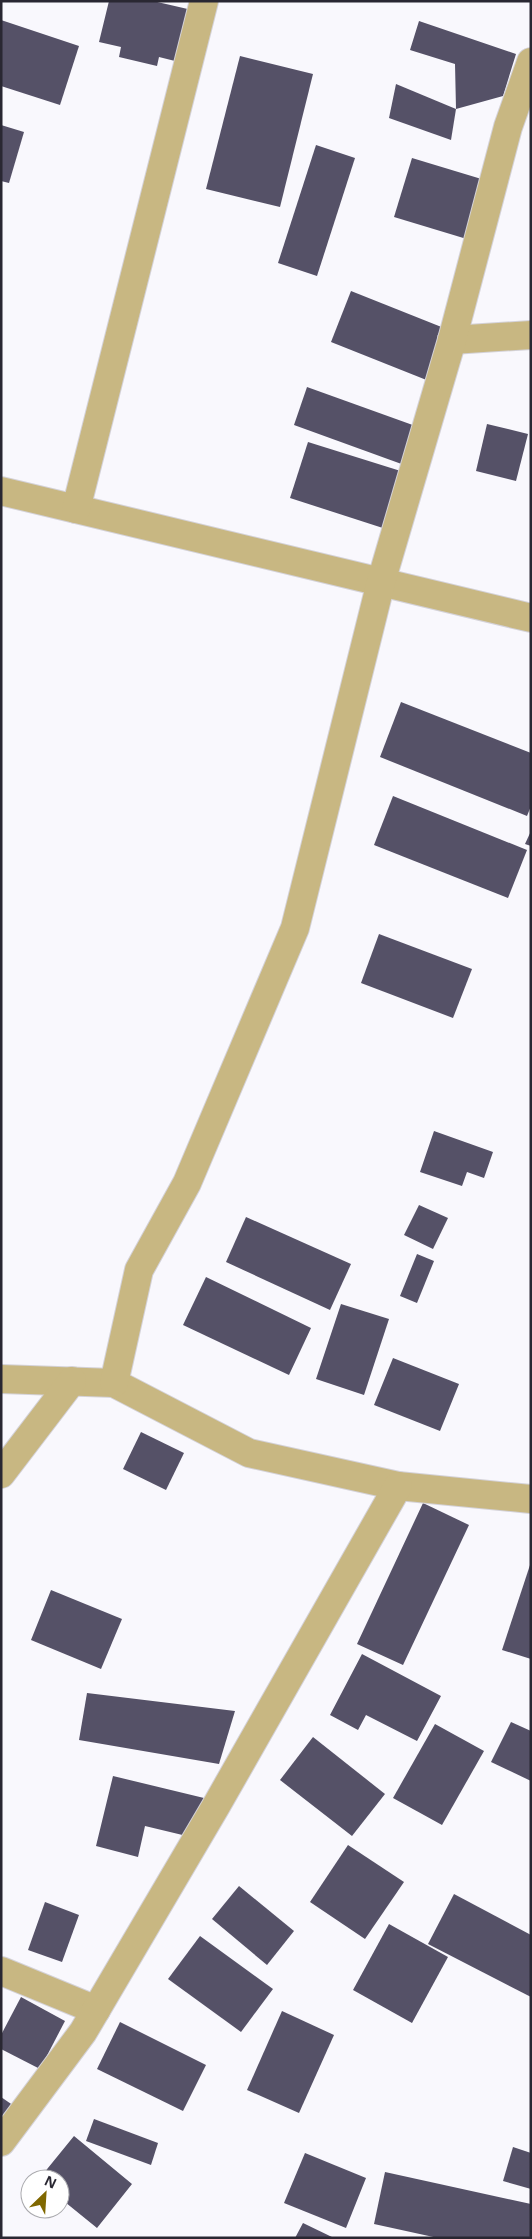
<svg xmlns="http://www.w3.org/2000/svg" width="532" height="2239" viewBox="0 0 532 2239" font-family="'Noto Sans',sans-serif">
<rect width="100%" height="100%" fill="#f9f8fd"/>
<!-- building -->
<g fill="#555167">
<polygon points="109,1 153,1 192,10 179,62 159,57 157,66 119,57 121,47 99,42"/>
<polygon points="1,20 79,46 60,105 1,86"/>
<polygon points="419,21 516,54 503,96 456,109 455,64 410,50"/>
<polygon points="240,56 313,74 280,207 206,189"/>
<polygon points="396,84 456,109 451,140 389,118"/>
<polygon points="1,125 24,132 9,183 1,181"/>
<polygon points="316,145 355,158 317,276 278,263"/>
<polygon points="412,158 488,181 470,240 394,217"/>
<polygon points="351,291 454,332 434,383 331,342"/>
<polygon points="307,387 421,428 407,466 294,425"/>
<polygon points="487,424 528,434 516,481 476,471"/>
<polygon points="308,442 407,473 389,530 290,498"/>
<polygon points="401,702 531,753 531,806 527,816 380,757"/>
<polygon points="393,796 527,850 508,898 374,845"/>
<polygon points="531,831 531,846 525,844"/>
<polygon points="379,934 472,969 453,1018 361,983"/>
<polygon points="434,1131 493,1152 484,1178 467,1172 462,1186 420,1172"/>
<polygon points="419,1205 448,1218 433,1249 404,1235"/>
<polygon points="246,1217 351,1264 330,1310 226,1262"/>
<polygon points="417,1254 434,1261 417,1303 400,1296"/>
<polygon points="206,1277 311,1328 289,1375 183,1325"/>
<polygon points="341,1304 389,1319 364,1395 316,1379"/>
<polygon points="393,1358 459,1384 440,1431 374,1405"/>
<polygon points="141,1432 184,1453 166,1490 123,1469"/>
<polygon points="423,1503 469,1525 403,1665 357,1644"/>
<polygon points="530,1565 531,1565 531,1659 502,1650"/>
<polygon points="51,1590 122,1619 101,1669 31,1640"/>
<polygon points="362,1654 441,1696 417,1741 366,1715 358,1730 330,1715"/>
<polygon points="87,1693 235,1711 219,1764 79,1740"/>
<polygon points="511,1722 531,1731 531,1781 491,1762"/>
<polygon points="435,1724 484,1751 442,1825 393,1798"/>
<polygon points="313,1737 385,1794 352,1836 280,1780"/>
<polygon points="113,1776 204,1798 195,1838 145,1826 138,1857 96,1846"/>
<polygon points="348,1845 404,1882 365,1939 310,1902"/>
<polygon points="239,1886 294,1931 267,1965 212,1919"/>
<polygon points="454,1894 531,1935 531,1997 428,1944"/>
<polygon points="45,1902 79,1915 62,1962 28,1950"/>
<polygon points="389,1924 448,1957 412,2023 353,1990"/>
<polygon points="200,1936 273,1989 241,2032 168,1979"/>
<polygon points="21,1997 65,2021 40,2069 1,2049 1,2035"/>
<polygon points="282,2011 334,2035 299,2113 247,2090"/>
<polygon points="120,2022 206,2065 183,2111 97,2069"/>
<polygon points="1,2097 17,2108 1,2132"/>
<polygon points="94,2119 158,2143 151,2165 86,2141"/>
<polygon points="74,2136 132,2184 97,2228 60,2198 60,2179 39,2179"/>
<polygon points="513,2147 531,2153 531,2189 503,2181"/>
<polygon points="305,2153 366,2178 346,2228 284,2203"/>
<polygon points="385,2172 531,2204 531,2238 438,2238 374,2224"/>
<polygon points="303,2223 334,2238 295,2238"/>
</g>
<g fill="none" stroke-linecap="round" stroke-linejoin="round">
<defs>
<g id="minor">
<polyline points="452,340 531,335"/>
<polyline points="1,491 531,618"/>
<polyline points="76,509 204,1"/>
<polyline points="1,1379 114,1383 249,1453 398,1486 531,1499"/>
<polyline points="114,1383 139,1270 187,1183 295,928 381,582 452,340 508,127 531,62"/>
<polyline points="1,1474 72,1381"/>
<polyline points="1,1971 96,2010"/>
<polyline points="1,2142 83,2032 216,1806 398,1486"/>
</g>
</defs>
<!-- minor casing -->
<use href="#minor" stroke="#d4d2d8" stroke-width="30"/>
<!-- minor -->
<use href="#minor" stroke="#c8b782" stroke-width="28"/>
</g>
<!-- border -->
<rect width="532" height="2239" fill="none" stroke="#292732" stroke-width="5"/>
<!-- north arrow -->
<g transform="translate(45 2194) rotate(25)"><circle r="24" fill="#ffffff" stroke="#a9a9ad"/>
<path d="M0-4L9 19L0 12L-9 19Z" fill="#806800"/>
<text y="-8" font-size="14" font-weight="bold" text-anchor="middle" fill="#292732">N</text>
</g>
</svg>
